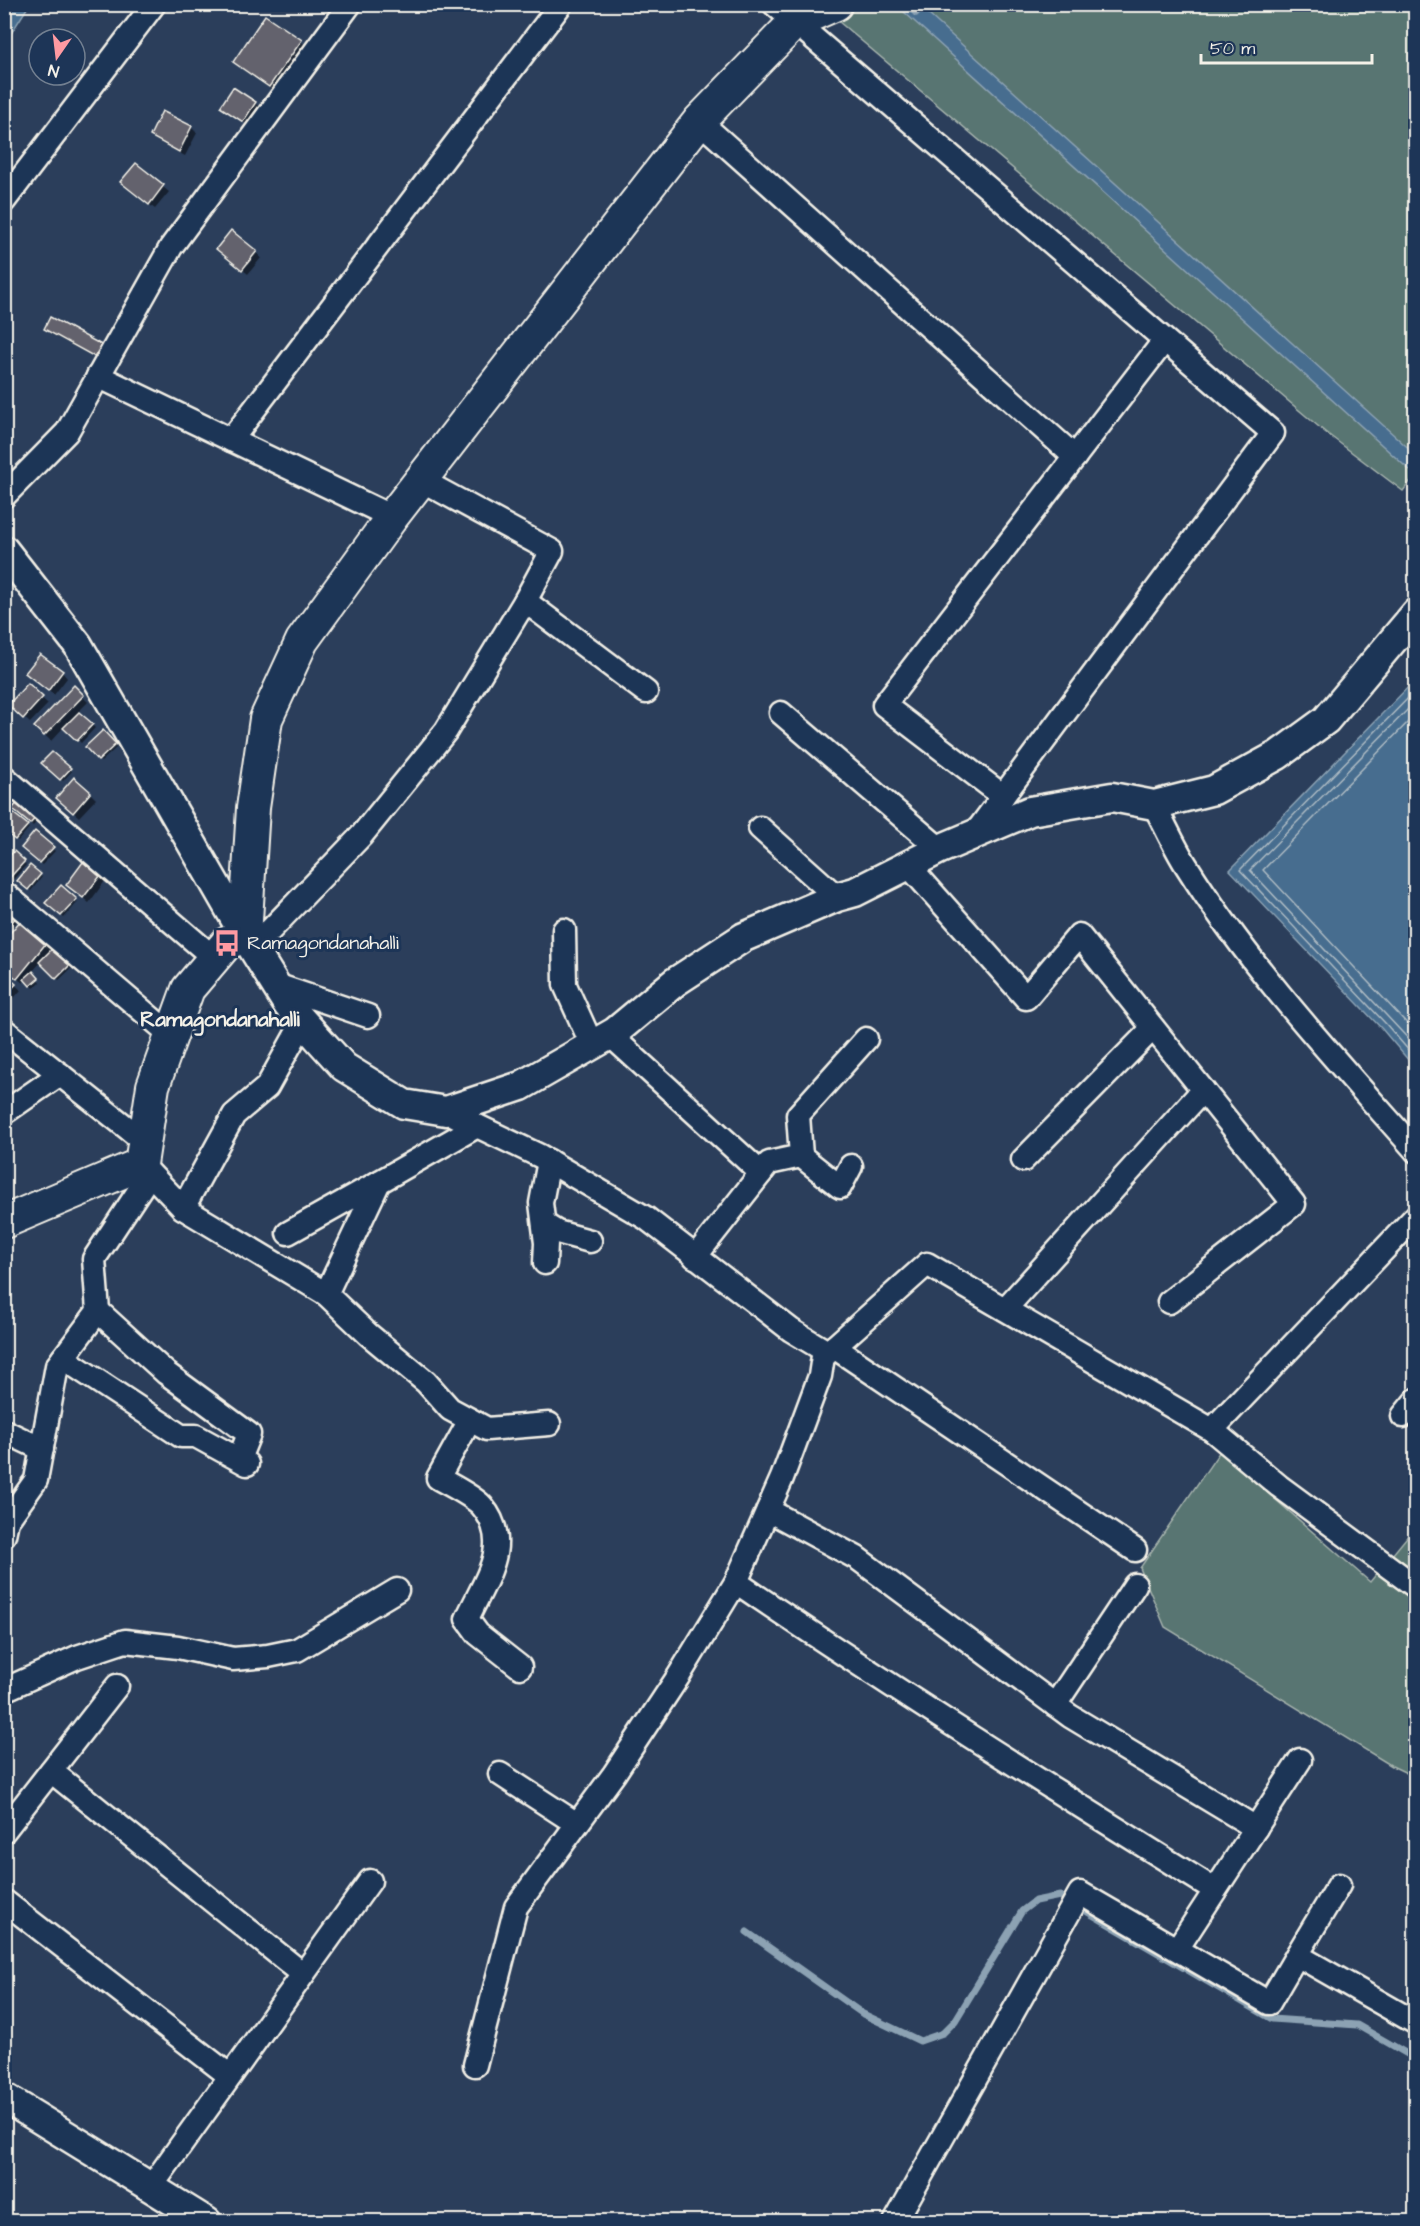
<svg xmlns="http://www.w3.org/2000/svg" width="1420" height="2226" viewBox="0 0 1420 2226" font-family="'Architects Daughter',sans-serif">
<rect width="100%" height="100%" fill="#2b3e5b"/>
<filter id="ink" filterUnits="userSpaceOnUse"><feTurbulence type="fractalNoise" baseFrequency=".0167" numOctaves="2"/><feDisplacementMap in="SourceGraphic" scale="12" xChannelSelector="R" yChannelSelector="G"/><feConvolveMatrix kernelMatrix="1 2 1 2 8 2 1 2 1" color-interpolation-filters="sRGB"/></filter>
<g filter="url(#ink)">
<!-- green -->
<g fill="#587572" stroke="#a6b3ad" stroke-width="1.5">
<polygon points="819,5 1415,5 1416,474 1403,491 1325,432"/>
<polygon points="1220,1451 1370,1582 1415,1527 1415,1777 1392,1766 1165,1627 1140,1568"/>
</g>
<!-- water -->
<g fill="#476d8f" stroke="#8ca2b3" stroke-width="1.5">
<polygon points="10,5 29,5 5,43 5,14"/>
<polygon points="918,5 1415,454 1415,475 904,12"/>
<polygon points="1415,680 1415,1068 1382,1029 1230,870"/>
</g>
<!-- shadow -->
<g fill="#0007">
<polygon points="301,41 310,50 278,94 243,70 235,62"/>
<polygon points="255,103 261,108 249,126 222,107"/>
<polygon points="163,113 192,128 197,133 185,156 157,141 151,136"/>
<polygon points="136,165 169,192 155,209 128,188"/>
<polygon points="256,252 261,258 248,274 223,254"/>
<polygon points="51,319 110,366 51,334 45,328"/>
<polygon points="62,672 67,678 54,695 32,679"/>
<polygon points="28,685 48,704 30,723 10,705"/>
<polygon points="74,688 88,702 78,712 95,728 81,743 64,727 51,741 36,727"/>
<polygon points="103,732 117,747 101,762 87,747"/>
<polygon points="52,754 72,771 63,781 43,763"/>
<polygon points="90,793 96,799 79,817 63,803"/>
<polygon points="14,809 39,819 33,826"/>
<polygon points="8,811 29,828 18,841 4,830"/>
<polygon points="36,833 55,851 42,865 23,848"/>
<polygon points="4,843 12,850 4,858"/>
<polygon points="14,853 26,865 9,884 4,881 4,864"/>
<polygon points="30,867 42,877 31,891 19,881"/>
<polygon points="100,876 105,881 89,903 68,885"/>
<polygon points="61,887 78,902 64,918 47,903"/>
<polygon points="4,909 19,919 4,936"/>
<polygon points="46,943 74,966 59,980 41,962 32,972 40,982 34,988 26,979 23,983 4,968"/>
<polygon points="4,975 21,990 8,1005 4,1002"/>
</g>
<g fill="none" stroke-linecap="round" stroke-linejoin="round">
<!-- shore -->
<g stroke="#afbcc4" stroke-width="1.5">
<polyline points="1416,690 1240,870 1386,1024 1416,1059"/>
<polyline points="1416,701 1250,870 1416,1047"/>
<polyline points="1416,714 1263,870 1416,1033"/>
</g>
<!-- stream -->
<g stroke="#8ca2b3" stroke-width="7">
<polyline points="907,4 916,13"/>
<polyline points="747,1932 863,2014 920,2041 943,2033 955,2021 1022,1911 1035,1901 1060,1896 1272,2019 1357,2025 1416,2059"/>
</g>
</g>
<!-- building -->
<g fill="#63626d" stroke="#f4f1e8" stroke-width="1.5">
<polygon points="265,15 302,40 269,87 233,62"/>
<polygon points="233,87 256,102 243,122 220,107"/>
<polygon points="162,111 192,126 179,152 150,136"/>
<polygon points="136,163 164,185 149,205 120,182"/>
<polygon points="231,230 257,251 242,270 216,249"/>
<polygon points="50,317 111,350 104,362 44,329"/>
<polygon points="40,654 63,671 48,691 25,673"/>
<polygon points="28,683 43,697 23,719 8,705"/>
<polygon points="74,685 84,695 44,736 34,727"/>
<polygon points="79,712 93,724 77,741 63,728"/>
<polygon points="103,730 116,744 98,761 85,747"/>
<polygon points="52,752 71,768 60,780 41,763"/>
<polygon points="74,777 91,792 73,813 56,798"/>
<polygon points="19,801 37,816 30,824 12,809"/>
<polygon points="8,809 28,825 15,840 4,831 4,813"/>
<polygon points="35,831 54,847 39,863 21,848"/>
<polygon points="14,851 25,861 5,883 4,862"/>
<polygon points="83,862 101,875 83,898 66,885"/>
<polygon points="30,865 41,874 28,890 17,881"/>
<polygon points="61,885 77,899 61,916 45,903"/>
<polygon points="8,908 18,915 4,931 4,912"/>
<polygon points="21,920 47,942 17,979 4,968 4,940"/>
<polygon points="55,946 72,963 56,979 39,962"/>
<polygon points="33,971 39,978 30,986 24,979"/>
<polygon points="4,973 16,984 4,997"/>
</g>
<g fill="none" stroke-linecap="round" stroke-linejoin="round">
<defs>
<g id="minor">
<polyline points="774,4 1273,433 974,835"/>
<polyline points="699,121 1075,457"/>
<polyline points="4,201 154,4"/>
<polyline points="98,376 392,517"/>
<polyline points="231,440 561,4"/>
<polyline points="4,496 67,432 171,247 350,4"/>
<polyline points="525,601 646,692"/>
<polyline points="781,713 940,849"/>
<polyline points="4,777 215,959"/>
<polyline points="1003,796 884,705 1164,341"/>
<path d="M1154,805C1165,825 1174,846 1186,865C1251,969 1335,1059 1416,1151"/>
<polyline points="760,828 837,897"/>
<polyline points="908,865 1026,998 1079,935 1294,1204 1169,1302"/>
<polyline points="4,893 171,1035"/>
<polyline points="564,930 565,985 592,1045"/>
<polyline points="253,948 361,836 446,731 525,601 552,551 421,480"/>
<polyline points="276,985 368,1016"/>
<polyline points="4,1030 145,1142"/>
<polyline points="610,1035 761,1173"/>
<polyline points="446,1111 540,1156 646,1218 791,1330 824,1350 820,1376 782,1478 736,1582 678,1677 614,1774 516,1907 475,2065"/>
<polyline points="4,1113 60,1074"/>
<polyline points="801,1156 840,1187 851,1166"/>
<polyline points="1023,1160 1153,1028"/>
<polyline points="141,1164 183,1208 234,1115 267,1087 303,1022"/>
<polyline points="183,1208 326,1294 379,1182 477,1126"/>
<polyline points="544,1224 557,1232 590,1241"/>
<polyline points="288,1233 379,1182"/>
<polyline points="695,1257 769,1163 801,1156 798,1115 866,1039"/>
<polyline points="545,1263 546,1243 541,1203 549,1161"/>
<polyline points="326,1294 368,1334 426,1382 450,1409 487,1429 549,1424"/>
<polyline points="1005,1309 1203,1090"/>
<polyline points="98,1311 166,1373 249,1434 239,1459"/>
<polyline points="834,1347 1135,1550"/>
<polyline points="823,1357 927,1264 1212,1430 1416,1216"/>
<polyline points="63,1358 181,1436 196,1436 247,1464"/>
<polyline points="1403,1416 1416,1400"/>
<path d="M470,1420L438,1478C450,1485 473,1496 482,1506C514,1544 484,1581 467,1619L478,1634L520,1667"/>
<polyline points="1212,1430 1279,1486 1416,1587"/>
<polyline points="4,1431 42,1449"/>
<polyline points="768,1510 857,1558 1070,1716 1256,1828"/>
<polyline points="4,1535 7,1521 36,1480 57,1366 98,1311 94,1259 150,1174"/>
<path d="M736,1582C893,1689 1054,1790 1215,1890"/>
<polyline points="4,1690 77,1657 125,1641 178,1647 233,1659 268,1656 297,1650 397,1590"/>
<polyline points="1055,1705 1135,1585"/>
<polyline points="51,1771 303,1974"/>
<polyline points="500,1774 577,1824"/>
<polyline points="4,1831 117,1686"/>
<polyline points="4,1901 230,2076"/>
<polyline points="1177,1949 1300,1760"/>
<polyline points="1297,1955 1339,1885"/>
<polyline points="151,2187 370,1881"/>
<polyline points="895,2222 1080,1893 1269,2003 1297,1955 1416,2023"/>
</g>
<g id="tertiary">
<polyline points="4,550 78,645 245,936 288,1005 344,1067 404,1104 446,1111 521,1086 615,1032 675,982 744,937 837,897 855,892 940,849 1030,811 1112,797 1154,805 1214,790 1278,755 1326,720 1416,613"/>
<polyline points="4,2097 207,2222"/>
</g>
<polyline id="secondary" points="4,1222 141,1164 153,1086 188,989 227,943 245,936 253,808 266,719 302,641 392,517 699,121 795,22 836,4"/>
</defs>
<!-- minor casing -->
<use href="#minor" stroke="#f4f1e8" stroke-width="27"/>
<!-- tertiary casing -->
<use href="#tertiary" stroke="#f4f1e8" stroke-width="33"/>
<!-- secondary casing -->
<use href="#secondary" stroke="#f4f1e8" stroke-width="36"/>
<!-- minor -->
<use href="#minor" stroke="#1d3557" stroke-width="22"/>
<!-- tertiary -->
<use href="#tertiary" stroke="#1d3557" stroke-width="28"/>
<!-- secondary -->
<use href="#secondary" stroke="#1d3557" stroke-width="32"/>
</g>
</g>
<!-- icons -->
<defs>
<symbol id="bus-bare" viewBox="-9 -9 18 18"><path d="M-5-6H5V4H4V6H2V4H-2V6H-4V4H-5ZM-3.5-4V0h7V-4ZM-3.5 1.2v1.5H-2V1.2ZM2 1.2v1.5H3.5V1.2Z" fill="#ff9aa2" stroke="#1d3557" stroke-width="2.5" paint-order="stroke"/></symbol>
</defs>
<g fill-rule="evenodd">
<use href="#bus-bare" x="208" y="924" width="38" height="38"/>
</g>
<g text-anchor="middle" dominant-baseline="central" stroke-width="6" stroke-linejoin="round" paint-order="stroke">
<!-- poi labels -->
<g font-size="20" fill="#f4f1e8" stroke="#1d3557" text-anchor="start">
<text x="247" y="943">Ramagondanahalli</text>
</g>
<!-- neighbourhood labels -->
<g font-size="21" font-weight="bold" fill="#f4f1e8" stroke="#1d3557">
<text x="220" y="1019">Ramagondanahalli</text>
</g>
</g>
<!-- margin -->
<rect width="1420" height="2226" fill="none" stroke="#1d3557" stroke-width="24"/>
<rect x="12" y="12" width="1396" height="2202" fill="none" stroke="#f4f1e8" stroke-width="2" filter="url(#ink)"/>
<!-- north arrow -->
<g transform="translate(57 57) rotate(194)"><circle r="28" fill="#1d3557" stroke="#738091" stroke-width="1.5"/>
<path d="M0-4.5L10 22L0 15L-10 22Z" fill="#ff9aa2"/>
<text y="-9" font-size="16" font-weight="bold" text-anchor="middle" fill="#f4f1e8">N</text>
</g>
<!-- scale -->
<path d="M1201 54v9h171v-9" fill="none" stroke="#f4f1e8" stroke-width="3"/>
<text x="1210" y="54" font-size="18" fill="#f4f1e8" stroke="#1d3557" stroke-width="4.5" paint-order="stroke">50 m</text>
</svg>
